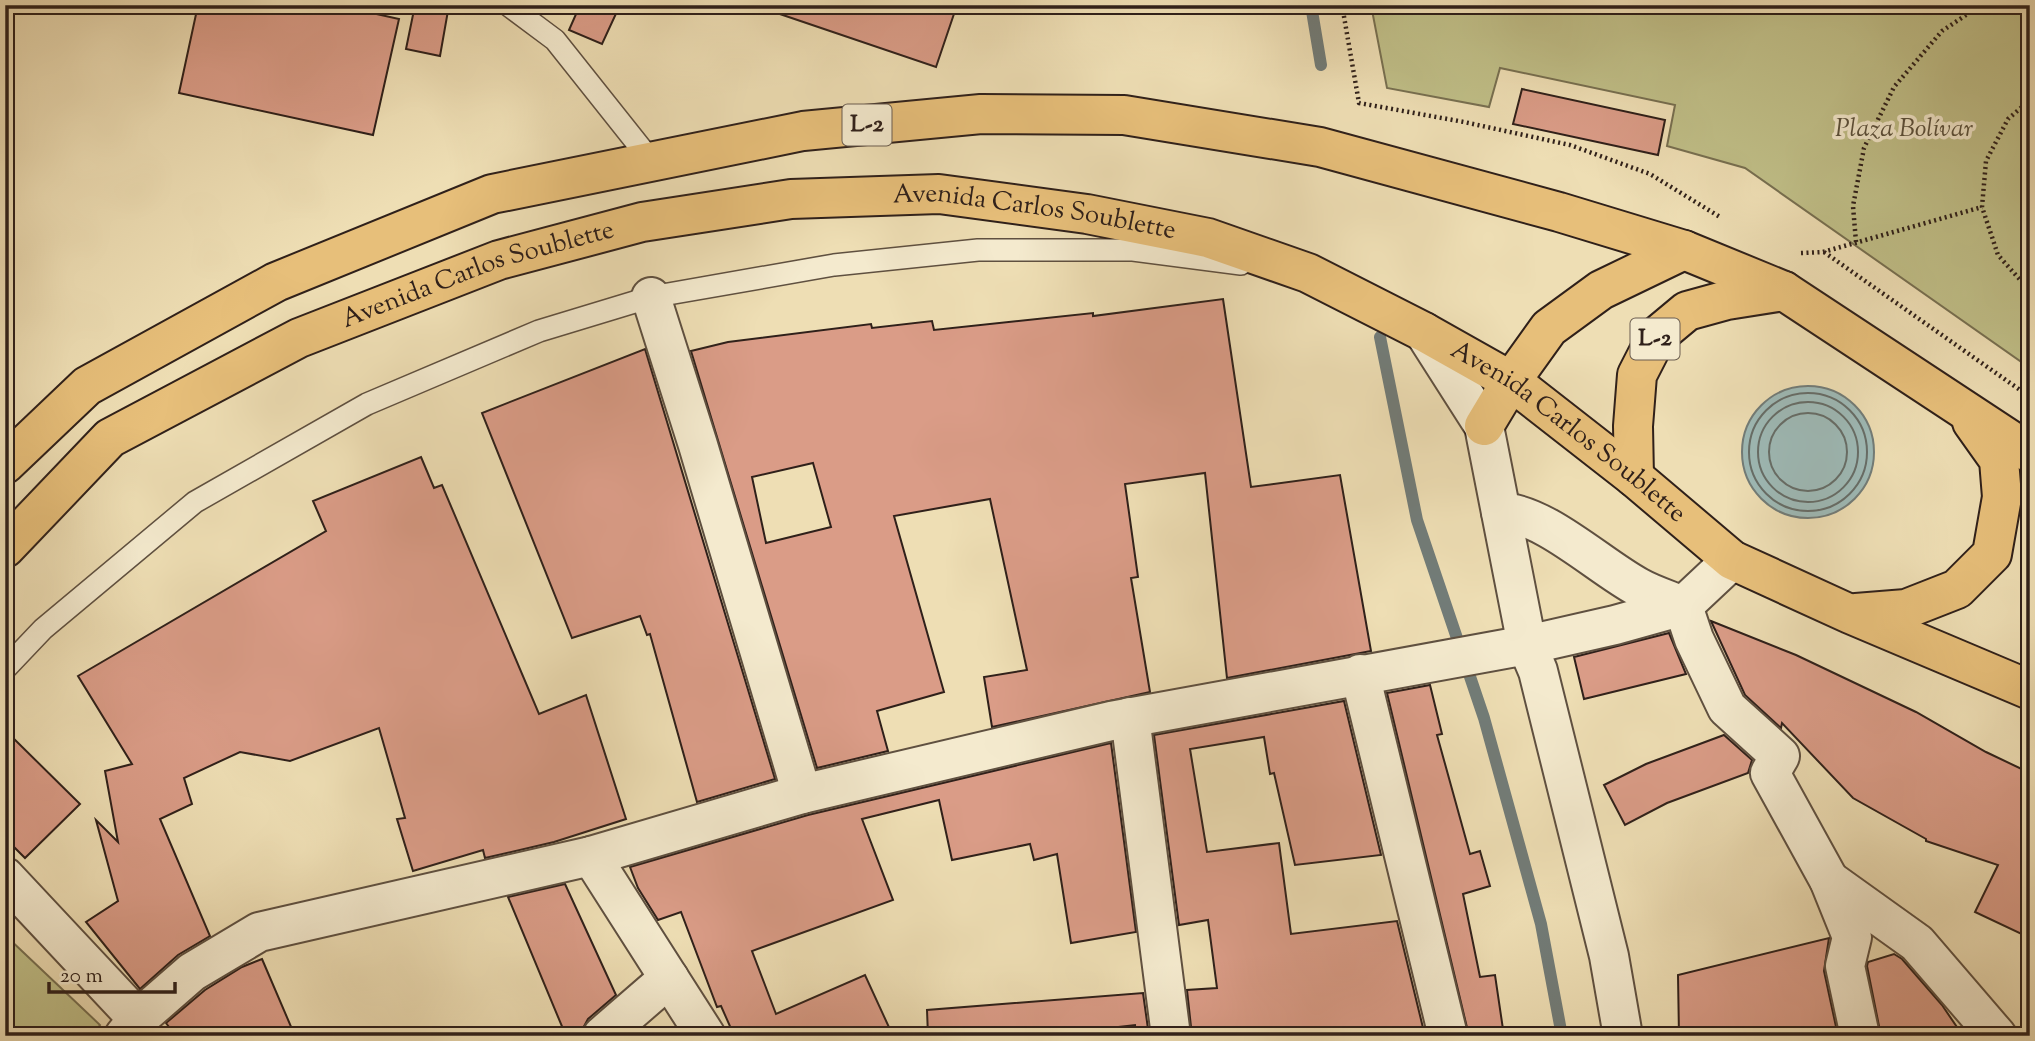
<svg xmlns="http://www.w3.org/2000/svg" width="2035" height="1041" viewBox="0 0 2035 1041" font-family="'Sorts Mill Goudy',serif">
<rect width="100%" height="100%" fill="#eedeb4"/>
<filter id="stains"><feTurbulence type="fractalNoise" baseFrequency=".00286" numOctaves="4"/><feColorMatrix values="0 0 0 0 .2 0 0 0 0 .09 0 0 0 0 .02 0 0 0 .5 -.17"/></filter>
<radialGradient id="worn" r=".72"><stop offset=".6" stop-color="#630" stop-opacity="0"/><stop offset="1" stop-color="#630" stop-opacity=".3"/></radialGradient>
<!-- green -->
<g fill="#c0bf88" stroke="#787051" stroke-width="2">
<polygon points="1371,5 2030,5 2030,368 1745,168 1667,146 1675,105 1500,68 1489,107 1387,88"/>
<polygon points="5,935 100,1025 92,1036 5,1036"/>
</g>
<!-- water -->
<circle fill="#9ebab7" stroke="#727c78" stroke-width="2" cx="1808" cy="452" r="66"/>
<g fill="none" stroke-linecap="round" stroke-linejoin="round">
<!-- shore -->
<g stroke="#666d68" stroke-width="2">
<circle cx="1808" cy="452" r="59"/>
<circle cx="1808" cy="452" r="50"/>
<circle cx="1808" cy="452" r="39"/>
</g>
<!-- stream -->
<g stroke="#727c78" stroke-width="12">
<polyline points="1311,5 1321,65"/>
<polyline points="1380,337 1417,520 1484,718 1541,924 1562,1036"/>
</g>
</g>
<!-- building -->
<g fill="#da9c87" stroke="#2f201a" stroke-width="2" fill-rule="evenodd">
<polygon points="198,5 336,5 399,19 373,135 179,93"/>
<polygon points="415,5 449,5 440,56 406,49"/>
<polygon points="580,5 620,5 602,44 569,30"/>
<polygon points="772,5 957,5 936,67 771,11"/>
<polygon points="1522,89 1665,120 1658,155 1513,124"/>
<path d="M1223,299L1251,487L1340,475L1371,651L1227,678L1205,473L1125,484L1138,577L1131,578L1150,692L992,727L984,677L1027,670L990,499L894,516L944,692L877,711L888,751L817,768L691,351L728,342L871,324L872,328L932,321L934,330L1093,313V316ZM813,463L831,527L766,543L752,477Z"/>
<polygon points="645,349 775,779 697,802 650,634 647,635 640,616 572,638 482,413"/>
<polygon points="421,457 434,488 442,485 539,714 586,695 626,819 554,842 485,858 483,850 413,871 397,819 405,818 379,728 290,761 240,752 184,778 192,804 160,819 210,936 178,955 140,989 86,922 118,901 96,820 118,842 105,771 132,764 78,676 326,531 313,501"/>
<polygon points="1711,621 1796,655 1916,712 1986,752 2030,773 2030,938 1975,912 1998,865 1926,841 1926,839 1853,798 1782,723 1781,728 1745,695"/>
<polygon points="1669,633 1686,674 1584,699 1574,657"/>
<polygon points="1430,685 1442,734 1437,735 1470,854 1480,851 1490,886 1463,894 1480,977 1495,975 1504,1036 1469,1036 1387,693"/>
<polygon points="1344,701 1381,855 1295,865 1274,773 1270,774 1264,737 1190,749 1207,852 1279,843 1291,934 1397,921 1425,1036 1268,1036 1267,1029 1192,1036 1187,990 1217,988 1208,920 1179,925 1154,735"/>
<polygon points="5,730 80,804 25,858 5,838"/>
<polygon points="1724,735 1752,760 1748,773 1667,803 1625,825 1604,785 1646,764"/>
<polygon points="1111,743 1136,932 1071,943 1057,854 1034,860 1030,844 952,860 939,800 862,819 893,900 752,951 776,1014 865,975 893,1036 728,1036 733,1033 721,1006 717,1007 681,912 658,920 638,888 630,867 808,815"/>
<polygon points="565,884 616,995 588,1019 581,1032 576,1036 566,1036 508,897"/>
<polygon points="1829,938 1824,971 1838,1036 1679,1036 1678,975"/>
<polygon points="1894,954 1902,959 1942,1005 1963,1036 1881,1036 1867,966 1868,962"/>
<polygon points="262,959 295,1036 176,1036 166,1023 205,990 242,967"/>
<polygon points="1143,993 1149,1036 1136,1036 1135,1025 1038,1036 928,1036 927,1010"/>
</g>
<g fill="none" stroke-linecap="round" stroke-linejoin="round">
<defs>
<g id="lane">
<polyline points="508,5 555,40 652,162"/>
<polyline points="5,669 43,629 195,502 367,404 539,331 651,297 834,265 978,250 1133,250 1241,264"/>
</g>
<g id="street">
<polyline points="651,297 698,445 802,794"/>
<polyline points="1424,332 1484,426 1527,645 1538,671 1609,956 1623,1036"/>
<path d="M1501,512C1545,514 1599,566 1638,587C1652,595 1669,600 1683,606L1694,639L1727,708L1780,756L1770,773L1829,880L1852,937L1845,966L1860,1036"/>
<polyline points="1360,674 1448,1036"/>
<polyline points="1130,717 1171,1036"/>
<polyline points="591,856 706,1036"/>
<polyline points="5,877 138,1019"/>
<polyline points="1829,880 1917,943 1997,1036"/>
<polyline points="124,1036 138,1019 192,972 259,932 591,856 802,794 1111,721 1527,645 1615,625 1683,606 1732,560"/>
<polyline points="602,1036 669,978"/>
</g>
<g id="primary">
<polyline points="1484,426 1511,381 1549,328 1601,290 1684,250"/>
<polyline points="5,464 87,386 276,282 492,194 803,131 981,114 1124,115 1320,147 1559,212 1684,250 1784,291 2030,453"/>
<polyline points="1634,477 1633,426 1637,375 1657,336 1687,311 1727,300 1784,291"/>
<path id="s1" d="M5,548L110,438L299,338L499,260L642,222L791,199L939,194L1087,214L1208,238L1308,273L1424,332L1511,381L1634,477L1732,560L1850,614L2030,690"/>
<polyline points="1856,613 1906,609 1957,589 1992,554 2002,497 1999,460 1972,422"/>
</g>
</defs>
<!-- lane casing -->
<use href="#lane" stroke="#5f5040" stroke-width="24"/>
<!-- street casing -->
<use href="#street" stroke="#5f5040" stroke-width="42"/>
<!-- primary casing -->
<use href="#primary" stroke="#2f201a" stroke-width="42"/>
<!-- path -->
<g stroke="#2f201a" stroke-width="4.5" stroke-dasharray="2 3.5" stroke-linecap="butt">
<polyline points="1342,5 1359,103 1464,122 1570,145 1650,174 1720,217"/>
<polyline points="2030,100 2008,119 1986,161 1982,207 1998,255 2030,291"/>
<polyline points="1856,242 1853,206 1864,148 1894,87 1942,31 1981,5"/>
<polyline points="1824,252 2030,397"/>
<polyline points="1801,253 1823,252 1982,207"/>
</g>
<!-- lane -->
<use href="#lane" stroke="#f4eace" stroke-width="21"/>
<!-- street -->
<use href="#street" stroke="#f4eace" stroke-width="38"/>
<!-- primary -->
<use href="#primary" stroke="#e7bf7a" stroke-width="38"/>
</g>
<g text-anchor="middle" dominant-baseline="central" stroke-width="7" stroke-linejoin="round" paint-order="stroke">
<!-- shield labels -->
<g fill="#f4eace" stroke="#6a5d50" stroke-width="2">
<rect x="842.5" y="104.5" width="49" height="41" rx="5"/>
<rect x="1630.5" y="318.5" width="49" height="41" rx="5"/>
</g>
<g font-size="24" font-weight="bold" fill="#2f201a">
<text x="867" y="125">L-2</text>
<text x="1655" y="339">L-2</text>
</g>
<!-- park labels -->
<g font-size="26" font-style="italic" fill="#5a503b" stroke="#f4eace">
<text x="1904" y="129">Plaza Bolívar</text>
</g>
<!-- street labels -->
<g font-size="26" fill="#2f201a" stroke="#f4eace">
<text stroke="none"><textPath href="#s1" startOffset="1124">Avenida Carlos Soublette</textPath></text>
<text stroke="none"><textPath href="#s1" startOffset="556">Avenida Carlos Soublette</textPath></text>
<text stroke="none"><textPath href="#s1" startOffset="1712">Avenida Carlos Soublette</textPath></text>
</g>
</g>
<!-- margin -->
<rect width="2035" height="1041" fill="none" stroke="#eedeb4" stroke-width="28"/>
<rect x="7" y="7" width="2021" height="1027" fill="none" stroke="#2f201a" stroke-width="3.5"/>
<rect x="14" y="14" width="2007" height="1013" fill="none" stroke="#2f201a" stroke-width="2"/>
<!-- scale -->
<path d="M49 982v10h126v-10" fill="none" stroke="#2f201a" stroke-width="3.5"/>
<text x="60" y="982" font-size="21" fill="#2f201a" stroke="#f4eace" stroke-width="5" paint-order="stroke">20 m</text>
<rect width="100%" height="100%" filter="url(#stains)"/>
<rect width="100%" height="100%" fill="url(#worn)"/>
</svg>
